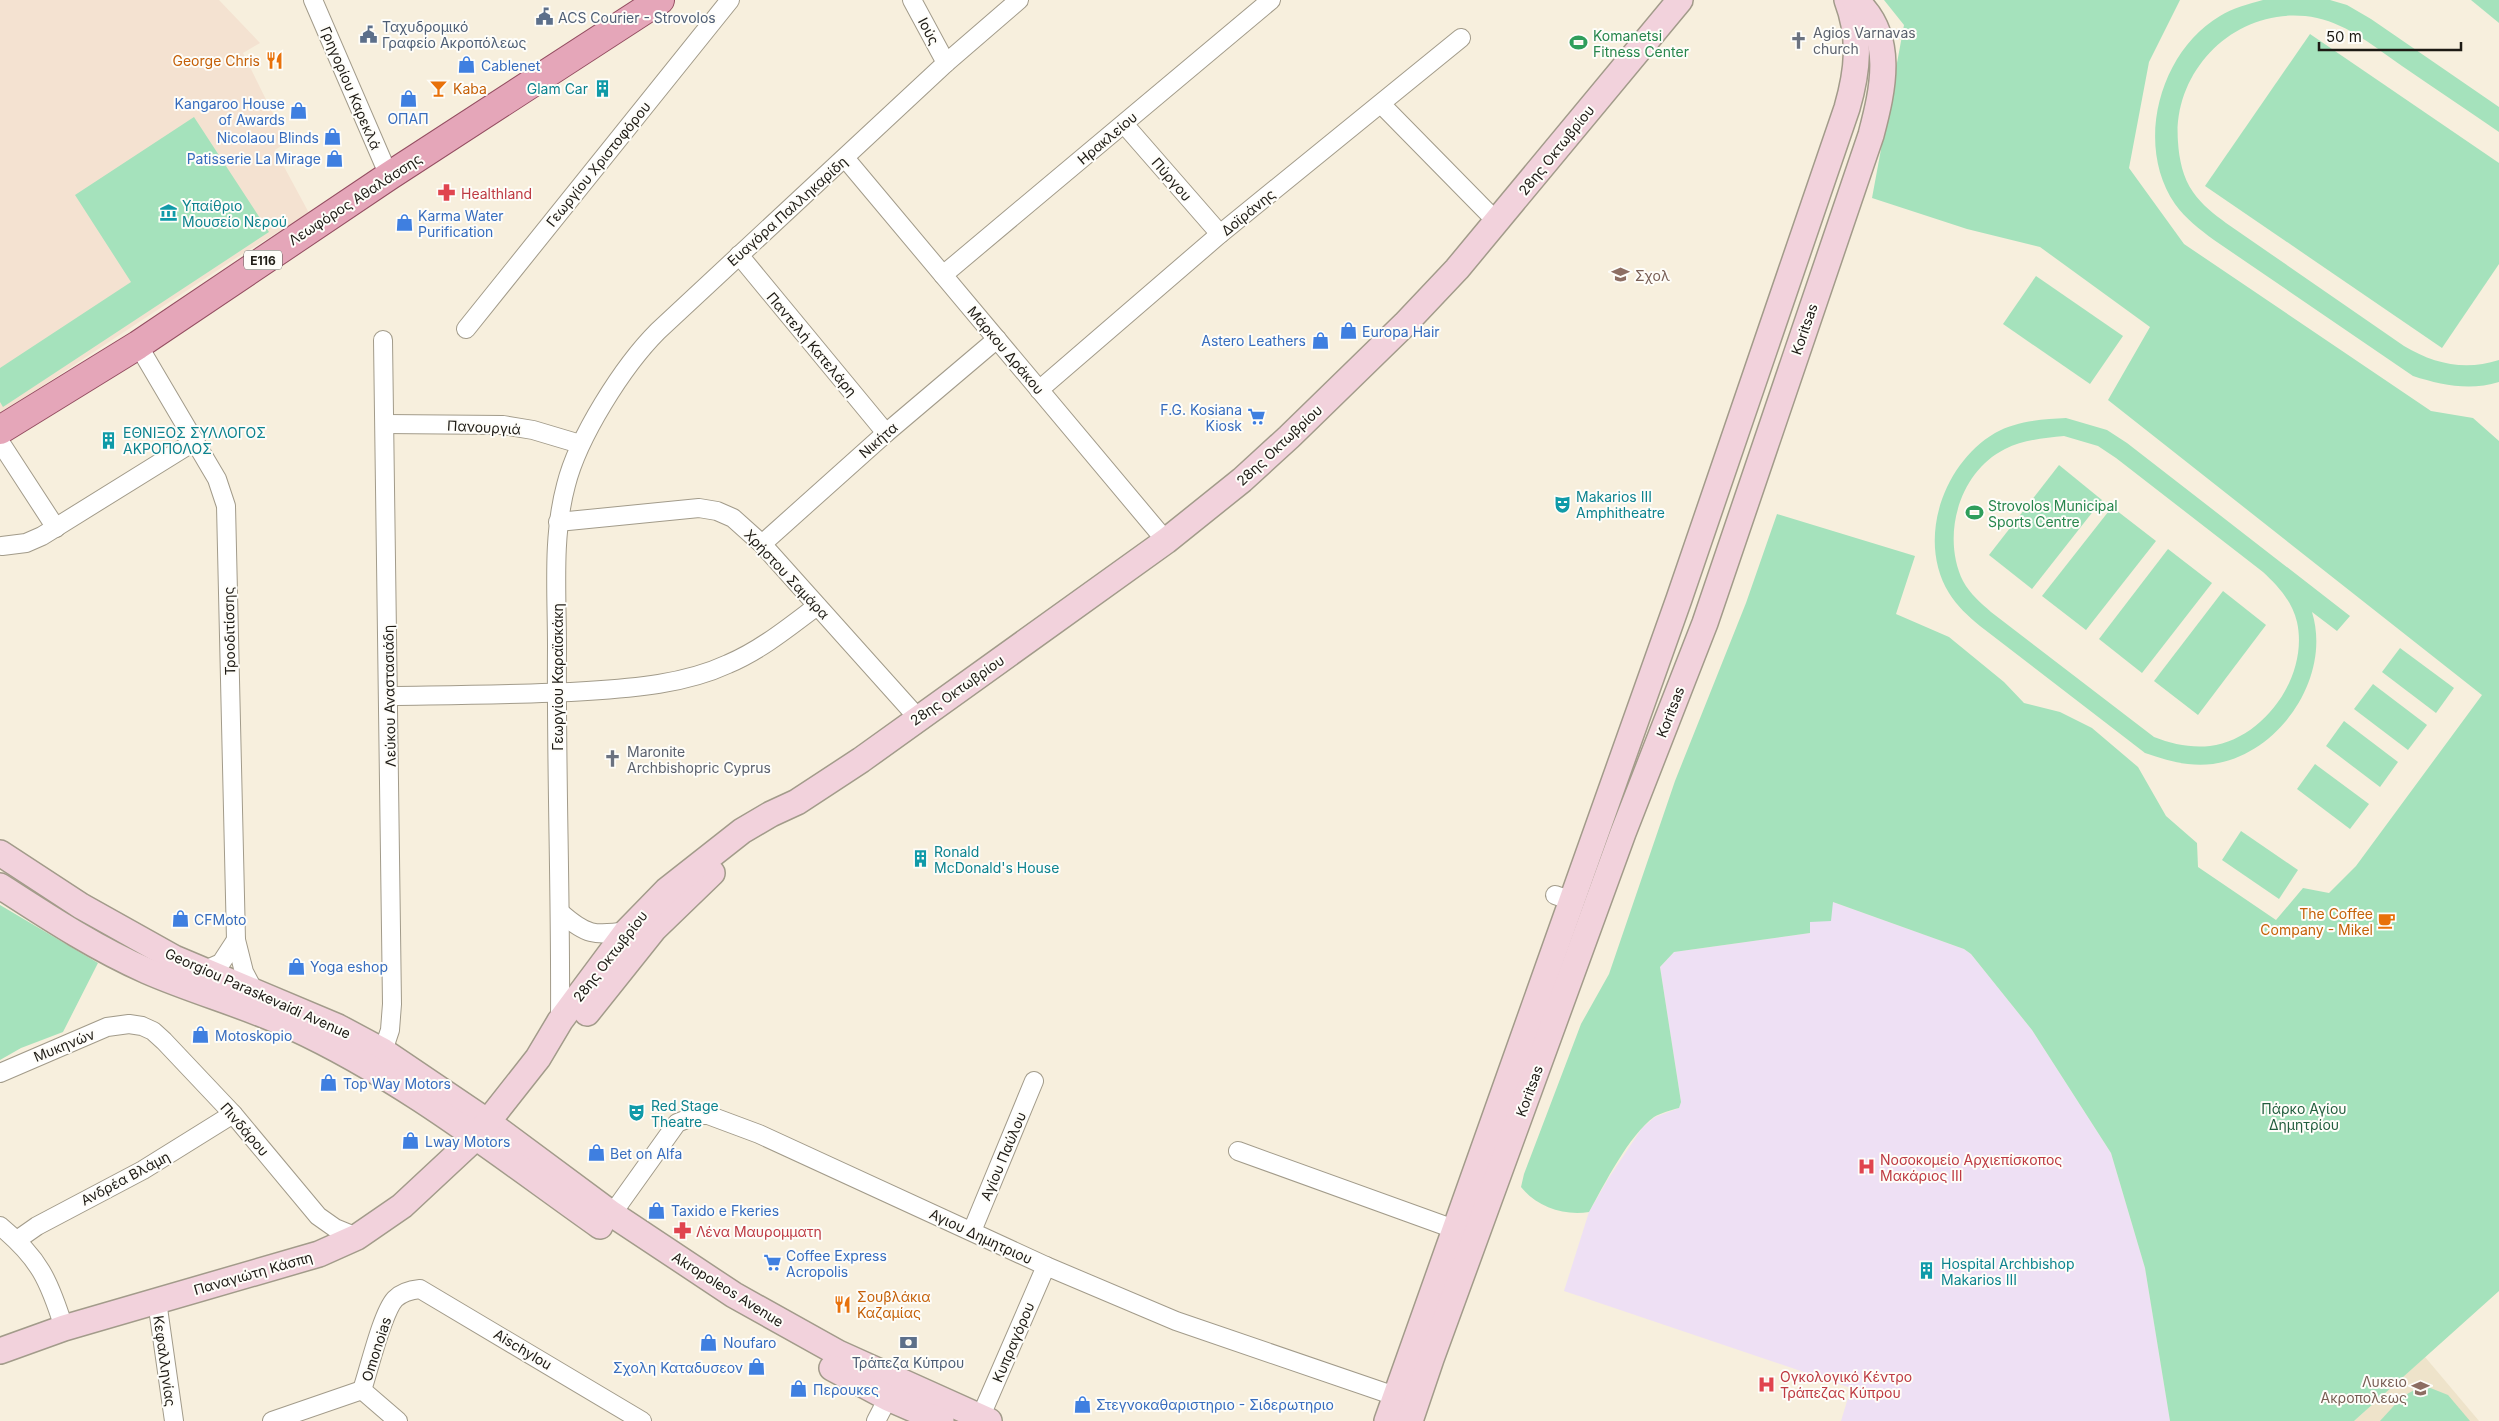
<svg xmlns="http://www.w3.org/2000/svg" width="2499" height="1421" viewBox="0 0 2499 1421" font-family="Inter,sans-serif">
<rect width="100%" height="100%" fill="#f7efdd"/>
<!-- built -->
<polygon fill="#eee3ca" points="2425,1357 2479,1421 2354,1421"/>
<!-- industrial -->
<polygon fill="#f4e2d1" points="0,0 219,0 260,43 243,53 287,142 275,150 309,213 236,258 0,414"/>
<!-- medical -->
<polygon fill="#eee0f4" points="1833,902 1964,949 1971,954 2032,1030 2111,1153 2145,1268 2170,1421 1841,1421 1851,1388 1564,1291 1589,1212 1608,1179 1642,1128 1655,1117 1679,1108 1681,1102 1660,967 1674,952 1810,933 1810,922"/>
<!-- green -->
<g fill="#a5e2bc" fill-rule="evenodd">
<path d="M1884,0H2180L2149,62L2129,168L2184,244L2431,411L2473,418L2499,441V1291L2354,1421H2170L2145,1268L2111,1153L2032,1030L1971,954L1964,949L1833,902L1831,921L1810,922V933L1674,952L1660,967L1681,1102L1679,1108C1671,1110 1661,1113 1654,1117C1629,1135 1604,1185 1589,1212C1564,1216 1537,1207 1521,1187L1524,1174L1581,1024L1609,974L1675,781L1746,603L1777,514L1915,556L1896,614L1949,637L2004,682L2024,703L2060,712L2092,728L2138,767L2166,816L2197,843L2198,867L2276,920L2303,888L2329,893L2356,866L2482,695L2108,400L2150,327L2040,247L1967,229L1872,198L1904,25Z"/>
<path d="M2263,0H2330L2347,5L2371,19L2499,107V132C2467,110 2434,88 2402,66C2376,48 2349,25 2317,18C2241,2 2172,67 2178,142C2179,159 2183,178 2193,192C2202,205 2214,214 2226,223L2404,346C2434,364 2465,371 2499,360V382C2470,391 2441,385 2413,376L2214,240C2199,229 2186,219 2175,204C2134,145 2160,51 2220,16C2232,8 2249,4 2263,0Z"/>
<polygon points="2471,0 2499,0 2499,23"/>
<polygon points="2310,34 2499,163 2499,264 2442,348 2205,186"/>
<polygon points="194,117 269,232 3,407 0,402 0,368 131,282 75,195"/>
<polygon points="2036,276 2123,336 2090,384 2003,324"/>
<path d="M2066,418L2107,430L2127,443L2350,616L2337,631L2312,612C2332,677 2280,754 2213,764C2189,767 2168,761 2145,753L1980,626C1968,616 1957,606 1949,593C1916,539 1944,463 1995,433C2016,421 2043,419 2066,418ZM2064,436L2098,446L2116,458L2263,572C2278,586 2292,601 2297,622C2309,676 2264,739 2210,746C2190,748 2172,744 2154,737L1991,612C1981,603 1970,594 1963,581C1941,536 1959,472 2005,449C2023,440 2044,438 2064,436Z"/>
<polygon points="2059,465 2102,500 2032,589 1989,555"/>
<polygon points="2112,507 2156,541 2086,630 2042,596"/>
<polygon points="2168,549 2212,583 2142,673 2099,639"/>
<polygon points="2223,591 2266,625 2198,715 2154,681"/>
<polygon points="2400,648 2454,688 2436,713 2382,672"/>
<polygon points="2373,684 2427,725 2408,750 2354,709"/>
<polygon points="2344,721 2398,762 2380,787 2326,746"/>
<polygon points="2315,764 2369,804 2350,829 2297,789"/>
<polygon points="2241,831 2298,870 2279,899 2222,860"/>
<polygon points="0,905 98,963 63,1032 21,1048 0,1060"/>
<polygon points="2423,1385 2448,1395 2470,1421 2380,1421 2402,1397"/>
</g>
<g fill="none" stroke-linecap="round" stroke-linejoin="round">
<defs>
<g id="street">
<polyline points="313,0 389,176"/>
<polyline points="912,0 946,63"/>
<polyline points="1381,104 1497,222"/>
<polyline points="1124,124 1220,234"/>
<polyline points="845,158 1166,541"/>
<polyline points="739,255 886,433"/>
<polyline points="943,275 1271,0"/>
<polyline points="466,329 730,0"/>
<polyline points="383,340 392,1004 390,1030 383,1051"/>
<polyline points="138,345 217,479 226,506 236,940 244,972 253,989"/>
<polyline points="1039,390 1220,234 1461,38"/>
<polyline points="385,424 503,425 533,430 580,444"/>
<polyline points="0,442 56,528"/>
<polyline points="558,522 699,508 717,511 733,518 762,544 918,718"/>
<polyline points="762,544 886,433 997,339"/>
<polyline points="2,546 26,543 42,536 195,441"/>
<path d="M389,696C455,695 521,695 587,691C634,688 685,684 728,664C761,650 789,627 817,606"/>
<polyline points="1555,895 1572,901"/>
<path d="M561,913C586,935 594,936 627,931"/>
<polyline points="203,971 221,963 236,940"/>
<path d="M560,1021C561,896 556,771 557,647C557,593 552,537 566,485C578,437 623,366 658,331L946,63L1019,0"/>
<polyline points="0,1073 107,1027 129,1024 142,1026 153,1031 164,1041 233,1114 318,1216 335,1228 357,1237"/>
<polyline points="1238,1151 1454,1229"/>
<polyline points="612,1214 677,1123 697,1115 708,1115 759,1134 1046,1266 1176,1321 1395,1396"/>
<path d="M0,1226C39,1258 49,1280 64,1328"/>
<polyline points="972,1231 1034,1081"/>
<polyline points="17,1240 37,1226 143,1170 233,1114"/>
<polyline points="157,1301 174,1421"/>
<path d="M362,1390C369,1370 382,1313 395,1299C402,1292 410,1290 420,1289L642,1421"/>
<polyline points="362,1390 398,1421"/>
<polyline points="980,1418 1046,1266"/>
<polyline points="272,1421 362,1390"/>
<polyline points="876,1421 888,1398"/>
</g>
<g id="secondary">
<polyline points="0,853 81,906 174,958 338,1027 383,1051 488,1122 612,1214 734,1295 838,1353 989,1421"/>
<path d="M0,886C48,917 95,948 147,971C195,992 245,1005 292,1027C403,1078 501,1156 600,1226"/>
<polyline points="587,1013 654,929 712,873"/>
<polyline points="0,1351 64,1328 319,1254 357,1237 402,1206 475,1138 538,1058 560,1021 627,931 667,890 742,831 771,814 797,802 861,760 1166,541 1242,480 1289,437 1405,324 1457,269 1680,0"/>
<polyline points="832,1368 888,1398 941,1421"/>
<path d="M1387,1421L1679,599L1847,108C1858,70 1861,37 1847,0"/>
<path d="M1410,1421L1431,1359L1623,833L1705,623L1871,135C1883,89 1896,36 1855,0"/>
</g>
<polyline id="primary" points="0,430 138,345 389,176 660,0"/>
</defs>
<!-- street casing -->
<use href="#street" stroke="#a29b8a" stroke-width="20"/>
<!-- secondary casing -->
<use href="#secondary" stroke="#a29b8a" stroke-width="28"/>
<!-- primary casing -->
<use href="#primary" stroke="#944e61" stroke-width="30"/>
<!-- street -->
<use href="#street" stroke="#fff" stroke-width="18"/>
<!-- secondary -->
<use href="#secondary" stroke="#f2d2dc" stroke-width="25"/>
<!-- primary -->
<use href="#primary" stroke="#e5a6b9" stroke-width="28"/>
</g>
<!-- icons -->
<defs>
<symbol id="civic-bare" viewBox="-9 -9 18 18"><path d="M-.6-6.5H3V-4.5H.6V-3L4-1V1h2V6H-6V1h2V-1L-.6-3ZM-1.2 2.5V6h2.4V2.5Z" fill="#5c6f8a" stroke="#fefdf9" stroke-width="2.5" paint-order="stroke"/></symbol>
<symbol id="church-bare" viewBox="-9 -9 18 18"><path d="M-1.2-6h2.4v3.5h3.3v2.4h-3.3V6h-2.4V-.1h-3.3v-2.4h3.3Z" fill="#6b7280" stroke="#fefdf9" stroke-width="2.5" paint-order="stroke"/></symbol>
<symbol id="stadium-bare" viewBox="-9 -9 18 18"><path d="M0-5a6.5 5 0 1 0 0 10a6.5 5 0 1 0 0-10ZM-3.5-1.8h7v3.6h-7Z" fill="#2e9e5b" stroke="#fefdf9" stroke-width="2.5" paint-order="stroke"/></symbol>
<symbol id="restaurant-bare" viewBox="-9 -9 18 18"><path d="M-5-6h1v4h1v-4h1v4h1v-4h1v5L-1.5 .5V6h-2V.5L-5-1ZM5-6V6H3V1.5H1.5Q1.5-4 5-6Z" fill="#e8710a" stroke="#fefdf9" stroke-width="2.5" paint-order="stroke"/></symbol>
<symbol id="shop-bare" viewBox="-9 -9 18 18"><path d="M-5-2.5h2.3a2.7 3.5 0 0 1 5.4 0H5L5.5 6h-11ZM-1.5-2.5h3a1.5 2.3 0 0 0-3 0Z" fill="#3f7fe0" stroke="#fefdf9" stroke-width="2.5" paint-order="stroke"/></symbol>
<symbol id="bar-bare" viewBox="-9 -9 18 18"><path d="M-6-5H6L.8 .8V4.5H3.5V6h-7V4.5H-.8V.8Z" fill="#e8710a" stroke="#fefdf9" stroke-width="2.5" paint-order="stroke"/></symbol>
<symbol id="building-bare" viewBox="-9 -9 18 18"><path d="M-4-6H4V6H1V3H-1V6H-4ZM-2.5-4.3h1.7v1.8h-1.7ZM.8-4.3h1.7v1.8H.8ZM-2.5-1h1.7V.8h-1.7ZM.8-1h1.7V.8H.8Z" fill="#0f9aa8" stroke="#fefdf9" stroke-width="2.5" paint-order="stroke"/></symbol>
<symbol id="pharmacy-bare" viewBox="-9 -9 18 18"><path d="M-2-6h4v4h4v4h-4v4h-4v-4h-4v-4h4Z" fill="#e0444e" stroke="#fefdf9" stroke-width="2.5" paint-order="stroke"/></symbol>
<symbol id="museum-bare" viewBox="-9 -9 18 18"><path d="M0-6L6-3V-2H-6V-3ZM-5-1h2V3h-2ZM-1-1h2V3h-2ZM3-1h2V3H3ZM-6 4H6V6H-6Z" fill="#0f9aa8" stroke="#fefdf9" stroke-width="2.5" paint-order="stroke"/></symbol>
<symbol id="school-bare" viewBox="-9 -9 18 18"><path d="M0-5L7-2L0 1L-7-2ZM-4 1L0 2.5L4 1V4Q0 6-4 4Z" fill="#8d6e63" stroke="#fefdf9" stroke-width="2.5" paint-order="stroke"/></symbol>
<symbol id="supermarket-bare" viewBox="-9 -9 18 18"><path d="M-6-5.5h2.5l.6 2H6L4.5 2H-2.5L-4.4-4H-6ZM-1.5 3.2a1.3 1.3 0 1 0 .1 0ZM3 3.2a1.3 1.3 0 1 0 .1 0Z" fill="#3f7fe0" stroke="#fefdf9" stroke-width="2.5" paint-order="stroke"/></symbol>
<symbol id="theatre-bare" viewBox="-9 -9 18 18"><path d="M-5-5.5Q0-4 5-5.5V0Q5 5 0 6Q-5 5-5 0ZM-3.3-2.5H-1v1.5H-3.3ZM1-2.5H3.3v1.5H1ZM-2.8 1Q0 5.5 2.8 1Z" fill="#0f9aa8" stroke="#fefdf9" stroke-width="2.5" paint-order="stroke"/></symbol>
<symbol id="cafe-bare" viewBox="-9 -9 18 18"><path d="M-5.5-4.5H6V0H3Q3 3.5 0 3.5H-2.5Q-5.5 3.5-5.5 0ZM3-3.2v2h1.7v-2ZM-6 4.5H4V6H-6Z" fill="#e8710a" stroke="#fefdf9" stroke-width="2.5" paint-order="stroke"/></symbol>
<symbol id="hospital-bare" viewBox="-9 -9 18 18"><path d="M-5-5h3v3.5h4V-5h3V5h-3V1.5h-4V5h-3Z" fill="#e0444e" stroke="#fefdf9" stroke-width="2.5" paint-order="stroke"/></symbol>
<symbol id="bank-bare" viewBox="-9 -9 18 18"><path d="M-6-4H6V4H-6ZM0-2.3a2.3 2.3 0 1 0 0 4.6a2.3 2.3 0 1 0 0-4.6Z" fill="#5c6f8a" stroke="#fefdf9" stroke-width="2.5" paint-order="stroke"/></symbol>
</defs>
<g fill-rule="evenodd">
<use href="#civic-bare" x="532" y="4" width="25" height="25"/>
<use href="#civic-bare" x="356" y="22" width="25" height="25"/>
<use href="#church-bare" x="1786" y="28" width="25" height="25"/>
<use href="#stadium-bare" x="1566" y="30" width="25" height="25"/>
<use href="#restaurant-bare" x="262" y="48" width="25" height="25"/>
<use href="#shop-bare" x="454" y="52" width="25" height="25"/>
<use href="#bar-bare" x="426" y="76" width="25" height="25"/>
<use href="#building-bare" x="590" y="76" width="25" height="25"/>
<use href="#shop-bare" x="396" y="86" width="25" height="25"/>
<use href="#shop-bare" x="286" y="98" width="25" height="25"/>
<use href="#shop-bare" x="320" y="124" width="25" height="25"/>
<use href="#shop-bare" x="322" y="146" width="25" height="25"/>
<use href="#pharmacy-bare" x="434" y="180" width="25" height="25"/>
<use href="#museum-bare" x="156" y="200" width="25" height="25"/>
<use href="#shop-bare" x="392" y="210" width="25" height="25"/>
<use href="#school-bare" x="1608" y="262" width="25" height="25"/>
<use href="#shop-bare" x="1336" y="318" width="25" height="25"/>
<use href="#shop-bare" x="1308" y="328" width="25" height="25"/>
<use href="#supermarket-bare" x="1244" y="404" width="25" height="25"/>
<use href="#building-bare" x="96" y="428" width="25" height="25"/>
<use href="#theatre-bare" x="1550" y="492" width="25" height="25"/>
<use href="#stadium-bare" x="1962" y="500" width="25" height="25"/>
<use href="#church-bare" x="600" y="746" width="25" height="25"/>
<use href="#building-bare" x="908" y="846" width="25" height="25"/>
<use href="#shop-bare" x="168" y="906" width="25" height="25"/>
<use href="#cafe-bare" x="2374" y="908" width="25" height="25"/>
<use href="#shop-bare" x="284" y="954" width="25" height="25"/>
<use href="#shop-bare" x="188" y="1022" width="25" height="25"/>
<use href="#shop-bare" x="316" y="1070" width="25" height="25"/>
<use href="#theatre-bare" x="624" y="1100" width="25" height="25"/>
<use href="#shop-bare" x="398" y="1128" width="25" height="25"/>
<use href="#shop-bare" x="584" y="1140" width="25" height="25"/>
<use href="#hospital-bare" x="1854" y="1154" width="25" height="25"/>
<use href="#shop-bare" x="644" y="1198" width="25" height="25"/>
<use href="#pharmacy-bare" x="670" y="1218" width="25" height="25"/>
<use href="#supermarket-bare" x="760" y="1250" width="25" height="25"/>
<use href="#building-bare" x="1914" y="1258" width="25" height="25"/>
<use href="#restaurant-bare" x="830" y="1292" width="25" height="25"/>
<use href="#shop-bare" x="696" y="1330" width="25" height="25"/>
<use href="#bank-bare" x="896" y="1330" width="25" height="25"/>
<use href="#shop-bare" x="744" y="1354" width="25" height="25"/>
<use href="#hospital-bare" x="1754" y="1372" width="25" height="25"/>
<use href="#shop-bare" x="786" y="1376" width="25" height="25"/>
<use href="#school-bare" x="2408" y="1376" width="25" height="25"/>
<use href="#shop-bare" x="1070" y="1392" width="25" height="25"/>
</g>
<g text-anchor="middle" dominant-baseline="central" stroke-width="4" stroke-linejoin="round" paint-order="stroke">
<!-- shield labels -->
<rect fill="#fefdf9" stroke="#605e59" stroke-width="1" x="244" y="250.5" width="38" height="19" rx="4"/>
<g font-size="12" font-weight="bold" fill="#1d1a14">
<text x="263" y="260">E116</text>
</g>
<!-- service labels -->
<g font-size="14" fill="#4e5e75" stroke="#fefdf9" text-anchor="start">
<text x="558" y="17">ACS Courier - Strovolos</text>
<text x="382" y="26">Ταχυδρομικό<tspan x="382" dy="16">Γραφείο Ακροπόλεως</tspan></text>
<text x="908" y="1362" text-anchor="middle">Τράπεζα Κύπρου</text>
</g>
<!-- street labels -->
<g font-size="14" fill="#1d1a14" stroke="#fefdf9">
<text transform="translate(929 31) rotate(62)">Ιούς</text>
<text transform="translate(351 88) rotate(67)">Γρηγορίου Καρεκλά</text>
<text transform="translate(1107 138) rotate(-40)">Ηρακλείου</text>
<text transform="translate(1556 150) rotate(-51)">28ης Οκτωβρίου</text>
<text transform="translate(598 164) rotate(-51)">Γεωργίου Χριστοφόρου</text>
<text transform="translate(1172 179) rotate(49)">Πύργου</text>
<text transform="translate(355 199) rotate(-33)">Λεωφόρος Αθαλάσσης</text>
<text transform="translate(787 211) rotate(-42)">Ευαγόρα Παλληκαρίδη</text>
<text transform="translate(1248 212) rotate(-39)">Δοϊράνης</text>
<text transform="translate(1804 329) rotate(-71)">Koritsas</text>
<text transform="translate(812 344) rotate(50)">Παντελή Κατελάρη</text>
<text transform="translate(1006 350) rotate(50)">Μάρκου Δράκου</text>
<text transform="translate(484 427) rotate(3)">Πανουργιά</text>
<text transform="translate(878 440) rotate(-41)">Νικήτα</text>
<text transform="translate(1279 445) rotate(-43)">28ης Οκτωβρίου</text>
<text transform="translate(787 574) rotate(47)">Χρήστου Σαμάρα</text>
<text transform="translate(229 631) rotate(-91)">Τροοδιτίσσης</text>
<text transform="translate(557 677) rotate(-90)">Γεωργίου Καραϊσκάκη</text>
<text transform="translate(957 690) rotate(-35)">28ης Οκτωβρίου</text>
<text transform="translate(389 696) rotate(-91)">Λεύκου Αναστασιάδη</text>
<text transform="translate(1670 712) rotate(-69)">Koritsas</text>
<text transform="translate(610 956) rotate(-52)">28ης Οκτωβρίου</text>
<text transform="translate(258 993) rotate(24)">Georgiou Paraskevaidi Avenue</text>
<text transform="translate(64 1045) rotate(-22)">Μυκηνών</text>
<text transform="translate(1529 1091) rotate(-70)">Koritsas</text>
<text transform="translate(245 1129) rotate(49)">Πινδάρου</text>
<text transform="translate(1003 1156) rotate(-67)">Αγίου Παύλου</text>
<text transform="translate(125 1178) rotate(-28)">Ανδρέα Βλάμη</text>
<text transform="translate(981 1236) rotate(25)">Αγιου Δημητριου</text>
<text transform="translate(253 1273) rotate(-16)">Παναγιώτη Κάσπη</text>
<text transform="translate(728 1289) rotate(32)">Akropoleos Avenue</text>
<text transform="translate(1013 1342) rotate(-67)">Κυπραγόρου</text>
<text transform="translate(376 1349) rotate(-72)">Omonoias</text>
<text transform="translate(523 1349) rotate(31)">Aischylou</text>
<text transform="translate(165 1361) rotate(82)">Κεφαλληνίας</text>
</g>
<!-- worship labels -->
<g font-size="14" fill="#5b616d" stroke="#fefdf9" text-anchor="start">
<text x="1813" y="32">Agios Varnavas<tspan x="1813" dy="16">church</tspan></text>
<text x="627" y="751">Maronite<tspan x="627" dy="16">Archbishopric Cyprus</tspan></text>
</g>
<!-- leisure labels -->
<g font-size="14" fill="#27864d" stroke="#fefdf9" text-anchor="start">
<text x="1593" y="35">Komanetsi<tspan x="1593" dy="16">Fitness Center</tspan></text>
<text x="1988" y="505">Strovolos Municipal<tspan x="1988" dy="16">Sports Centre</tspan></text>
</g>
<!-- food labels -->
<g font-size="14" fill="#c56008" stroke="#fefdf9" text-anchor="end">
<text x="260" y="60">George Chris</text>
<text x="453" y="88" text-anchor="start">Kaba</text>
<text x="2373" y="913">The Coffee<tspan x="2373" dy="16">Company - Mikel</tspan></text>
<text x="857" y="1296" text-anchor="start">Σουβλάκια<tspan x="857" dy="16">Καζαμίας</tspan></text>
</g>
<!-- shop labels -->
<g font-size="14" fill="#366cbe" stroke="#fefdf9" text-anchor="start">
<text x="481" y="65">Cablenet</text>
<text x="285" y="103" text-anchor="end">Kangaroo House<tspan x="285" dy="16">of Awards</tspan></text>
<text x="408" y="118" text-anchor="middle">ΟΠΑΠ</text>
<text x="319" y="137" text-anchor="end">Nicolaou Blinds</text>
<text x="321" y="158" text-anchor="end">Patisserie La Mirage</text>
<text x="418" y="215">Karma Water<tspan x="418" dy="16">Purification</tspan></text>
<text x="1362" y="331">Europa Hair</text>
<text x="1306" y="340" text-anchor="end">Astero Leathers</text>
<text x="1242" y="409" text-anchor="end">F.G. Kosiana<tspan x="1242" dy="16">Kiosk</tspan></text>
<text x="194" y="919">CFMoto</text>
<text x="310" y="966">Yoga eshop</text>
<text x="215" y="1035">Motoskopio</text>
<text x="343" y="1083">Top Way Motors</text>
<text x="425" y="1141">Lway Motors</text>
<text x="610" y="1153">Bet on Alfa</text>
<text x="671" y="1210">Taxido e Fkeries</text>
<text x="786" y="1255">Coffee Express<tspan x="786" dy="16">Acropolis</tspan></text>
<text x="723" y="1342">Noufaro</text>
<text x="743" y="1367" text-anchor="end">Σχολη Καταδυσεον</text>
<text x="813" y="1389">Περουκες</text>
<text x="1096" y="1404">Στεγνοκαθαριστηριο - Σιδερωτηριο</text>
</g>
<!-- culture labels -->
<g font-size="14" fill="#0d838f" stroke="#fefdf9" text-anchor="start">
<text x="588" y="88" text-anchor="end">Glam Car</text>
<text x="182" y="205">Υπαίθριο<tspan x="182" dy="16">Μουσείο Νερού</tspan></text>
<text x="123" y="432">ΕΘΝΙΞΟΣ ΣΥΛΛΟΓΟΣ<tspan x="123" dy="16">ΑΚΡΟΠΟΛΟΣ</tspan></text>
<text x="1576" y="496">Makarios III<tspan x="1576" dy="16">Amphitheatre</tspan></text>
<text x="934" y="851">Ronald<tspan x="934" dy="16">McDonald's House</tspan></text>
<text x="651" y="1105">Red Stage<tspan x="651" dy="16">Theatre</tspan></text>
<text x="1941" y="1263">Hospital Archbishop<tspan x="1941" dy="16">Makarios III</tspan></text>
</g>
<!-- health labels -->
<g font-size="14" fill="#be3a42" stroke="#fefdf9" text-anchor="start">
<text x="461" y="193">Healthland</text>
<text x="1880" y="1159">Νοσοκομείο Αρχιεπίσκοπος<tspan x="1880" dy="16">Μακάριος ΙΙΙ</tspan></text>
<text x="696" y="1231">Λένα Μαυρομματη</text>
<text x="1780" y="1376">Ογκολογικό Κέντρο<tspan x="1780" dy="16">Τράπεζας Κύπρου</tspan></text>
</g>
<!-- education labels -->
<g font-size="14" fill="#785e54" stroke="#fefdf9" text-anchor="start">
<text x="1635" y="275">Σχολ</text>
<text x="2407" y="1381" text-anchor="end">Λυκειο<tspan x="2407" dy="16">Ακροπολεως</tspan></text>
</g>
<!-- park labels -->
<g font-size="14" fill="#225e3e" stroke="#fefdf9">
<text x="2304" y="1108">Πάρκο Αγίου<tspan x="2304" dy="16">Δημητρίου</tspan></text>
</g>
</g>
<!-- scale -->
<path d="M2319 42v8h142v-8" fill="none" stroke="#1d1a14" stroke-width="2.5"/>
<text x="2326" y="42" font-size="15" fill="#1d1a14" stroke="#fefdf9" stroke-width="4" paint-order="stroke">50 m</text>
</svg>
